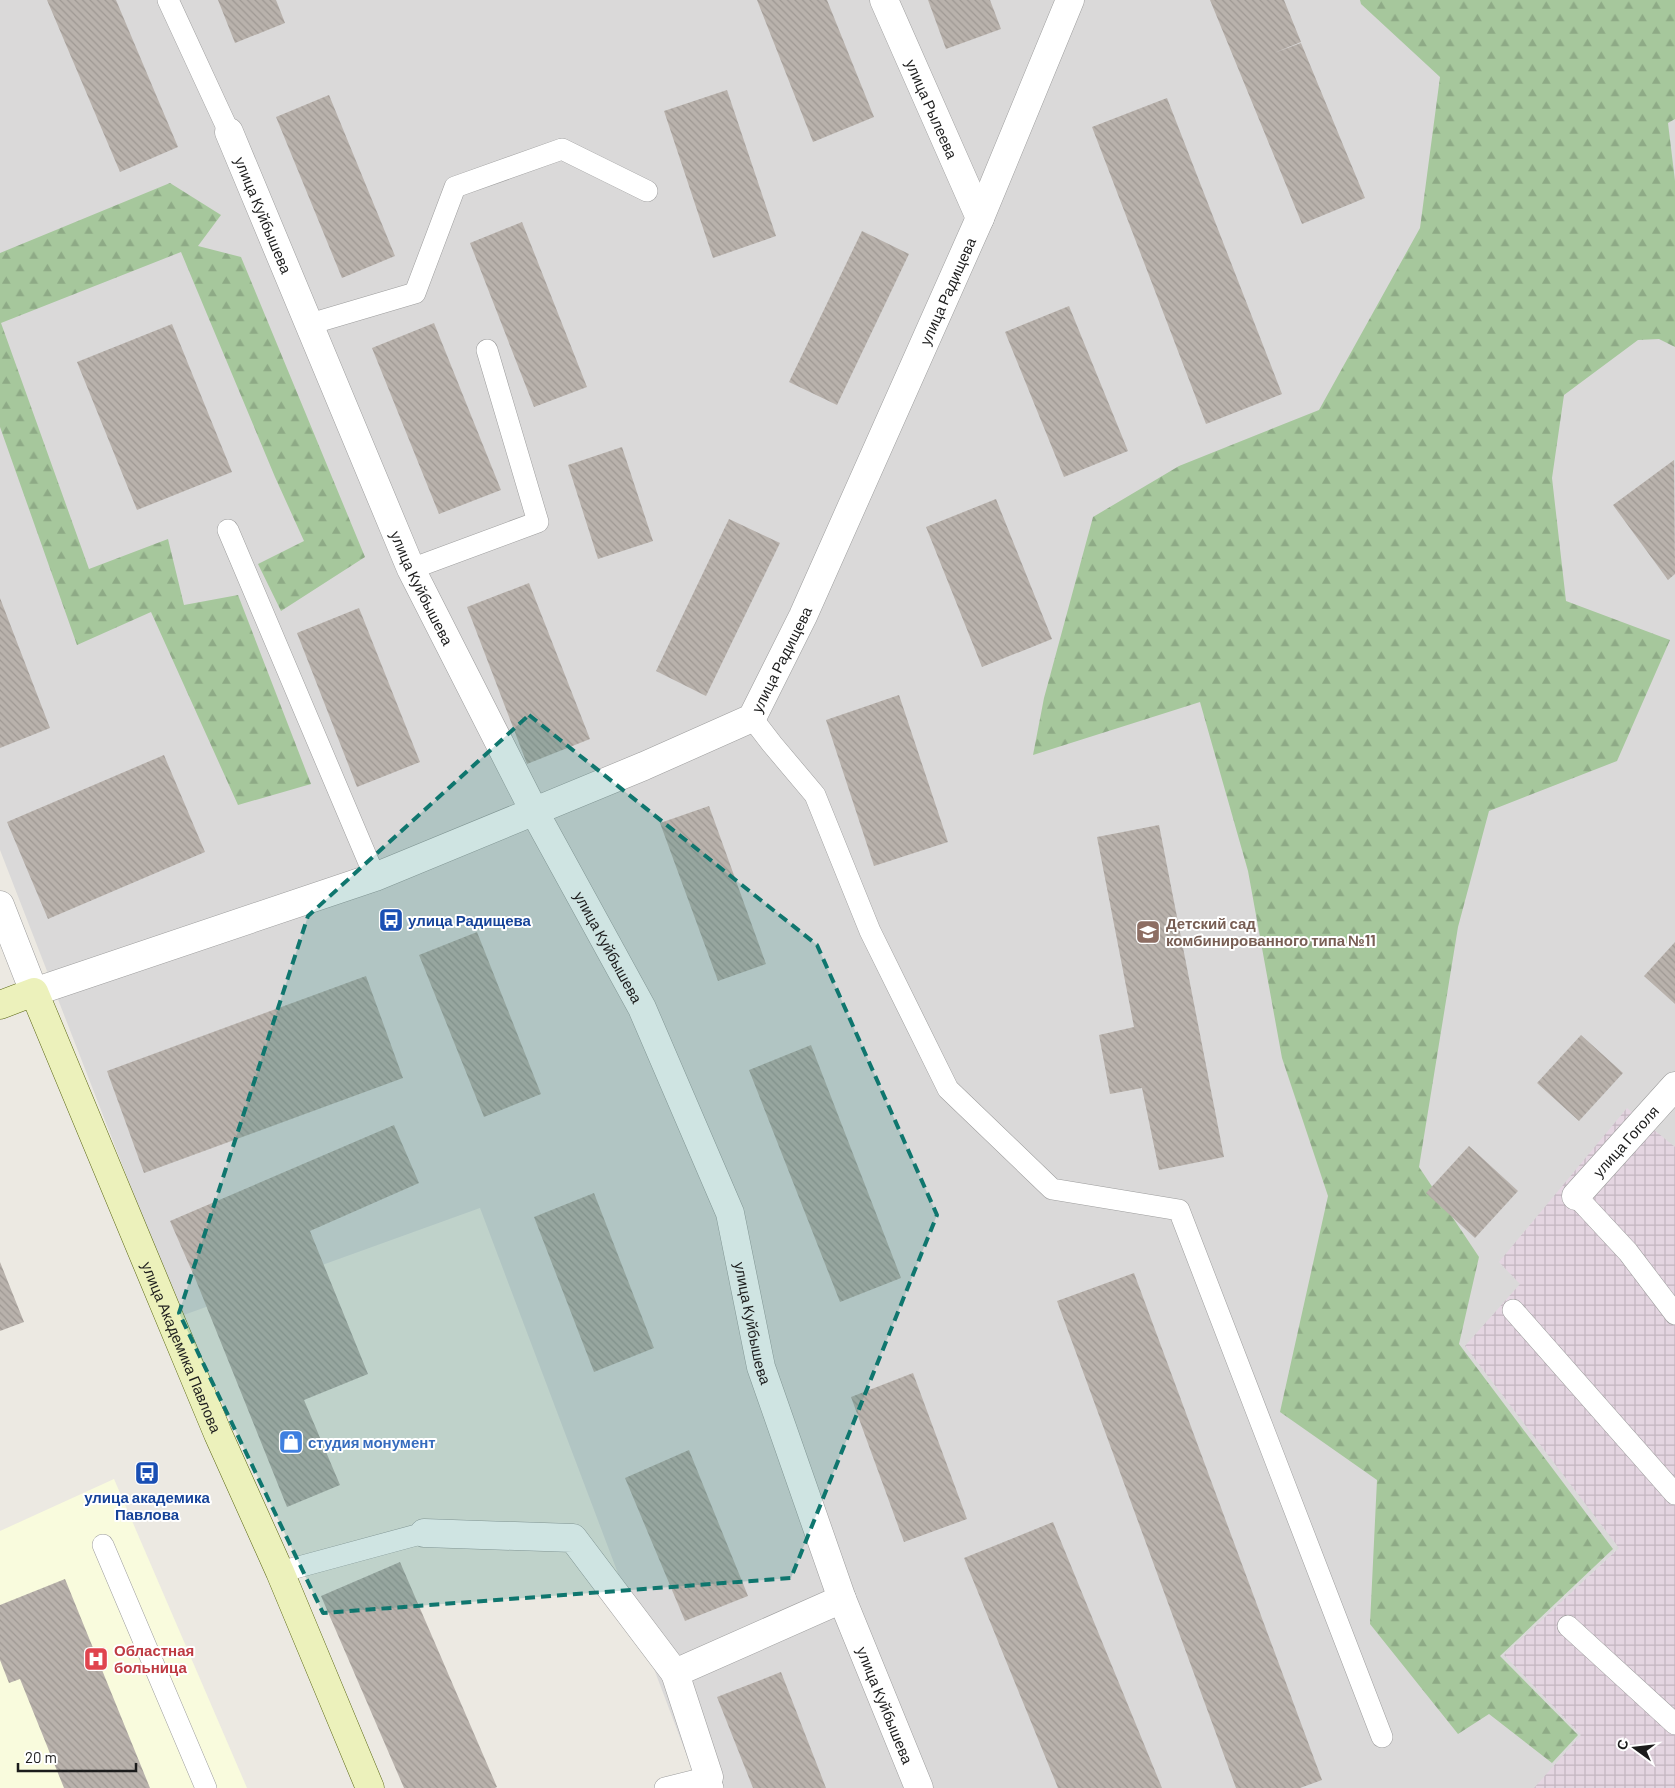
<svg xmlns="http://www.w3.org/2000/svg" width="1675" height="1788" viewBox="0 0 1675 1788" font-family="Barlow,sans-serif">
<defs>
<pattern id="industrial-grid" width="8" height="8" patternUnits="userSpaceOnUse" patternTransform="scale(1.25)"><rect width="8" height="8" fill="#e4d5e1"/><path d="M0 4h8M4 0v8" fill="none" stroke="#c3b6c0"/></pattern>
<pattern id="forest-firs" width="22" height="20" patternUnits="userSpaceOnUse" patternTransform="scale(1.25)"><rect width="22" height="20" fill="#a6c79c"/><path d="M5 1l3.5 6h-7zM16 11l3.5 6h-7z" fill="#8eaa86"/></pattern>
<pattern id="building-back-hatch" width="6" height="6" patternUnits="userSpaceOnUse" patternTransform="scale(1.25)"><rect width="6" height="6" fill="#b9b2ac"/><path d="M-1 5l2 2M0 0l6 6M5-1l2 2" fill="none" stroke="#9e9893"/></pattern>
</defs>
<rect width="100%" height="100%" fill="#ece9e2"/>
<!-- residential -->
<polygon fill="#dad9d9" points="0,0 1533,0 1675,20 1675,1788 699,1788 480,1208 181,1316 0,850"/>
<!-- industrial -->
<polygon fill="url(#industrial-grid)" points="1627,1108 1675,1147 1675,1788 1534,1788 1581,1735 1504,1655 1619,1548 1465,1346 1520,1284 1499,1262"/>
<!-- education -->
<polygon fill="#f9fbdd" points="114,1479 247,1788 0,1788 0,1531"/>
<!-- forest -->
<g fill="url(#forest-firs)">
<polygon points="1360,0 1675,0 1675,119 1668,123 1675,181 1675,347 1659,339 1638,340 1564,395 1552,478 1566,601 1670,640 1617,761 1489,811 1458,927 1419,1167 1479,1257 1459,1344 1613,1549 1500,1656 1578,1735 1552,1763 1489,1714 1458,1734 1370,1624 1377,1480 1280,1412 1328,1196 1282,1058 1248,871 1200,702 1033,755 1044,698 1093,517 1179,466 1319,410 1420,228 1440,77 1361,4"/>
<polygon points="170,183 221,215 198,246 241,257 365,557 281,611 258,564 304,541 275,477 181,252 1,323 89,569 168,539 184,605 238,595 311,784 238,805 151,612 77,645 0,427 0,253"/>
</g>
<!-- building -->
<g fill="url(#building-back-hatch)">
<polygon points="47,0 116,0 178,147 120,172"/>
<polygon points="218,0 276,0 285,23 235,43"/>
<polygon points="757,0 827,0 874,117 813,142"/>
<polygon points="928,0 990,0 1001,29 946,49"/>
<polygon points="1210,0 1284,0 1301,42 1274,53 1301,43 1365,198 1302,224"/>
<polygon points="727,90 776,236 713,258 664,111"/>
<polygon points="329,95 395,256 342,278 276,117"/>
<polygon points="1167,98 1282,394 1206,424 1092,127"/>
<polygon points="522,222 587,387 534,407 470,243"/>
<polygon points="862,231 909,254 837,405 789,382"/>
<polygon points="1069,306 1128,451 1064,477 1005,332"/>
<polygon points="434,323 501,490 439,514 372,348"/>
<polygon points="172,324 232,472 137,510 77,362"/>
<polygon points="622,447 653,541 598,559 568,465"/>
<polygon points="1674,460 1675,574 1668,580 1613,505"/>
<polygon points="996,499 1052,639 982,667 926,527"/>
<polygon points="729,519 780,543 706,696 656,671"/>
<polygon points="529,583 590,739 527,764 467,607"/>
<polygon points="0,598 50,728 0,748"/>
<polygon points="359,608 420,762 357,787 297,633"/>
<polygon points="899,695 948,842 874,866 826,720"/>
<polygon points="164,755 205,852 48,919 7,822"/>
<polygon points="709,806 766,964 718,981 660,823"/>
<polygon points="1159,825 1224,1157 1159,1170 1142,1088 1110,1094 1099,1035 1134,1027 1097,837"/>
<polygon points="477,932 541,1094 484,1117 419,955"/>
<polygon points="1675,942 1675,1004 1644,976"/>
<polygon points="366,976 403,1078 144,1173 107,1071"/>
<polygon points="1581,1035 1623,1073 1579,1121 1537,1083"/>
<polygon points="811,1045 901,1278 840,1302 749,1070"/>
<polygon points="394,1125 419,1183 310,1231 368,1374 304,1400 340,1485 287,1507 195,1278 170,1221"/>
<polygon points="1469,1146 1518,1191 1475,1238 1426,1193"/>
<polygon points="594,1193 654,1348 594,1372 534,1217"/>
<polygon points="0,1262 24,1322 0,1331"/>
<polygon points="1134,1273 1322,1780 1300,1788 1236,1788 1057,1301"/>
<polygon points="913,1373 967,1519 904,1542 851,1397"/>
<polygon points="689,1450 748,1596 685,1621 625,1478"/>
<polygon points="1053,1522 1162,1788 1058,1788 964,1558"/>
<polygon points="400,1562 497,1787 495,1788 404,1788 321,1596"/>
<polygon points="65,1579 150,1788 64,1788 20,1679 9,1683 0,1660 0,1605"/>
<polygon points="781,1672 826,1788 753,1788 717,1697"/>
</g>
<g fill="none" stroke-linecap="round" stroke-linejoin="round">
<defs>
<g id="lane">
<polyline points="168,0 229,132"/>
<polyline points="310,324 415,293 455,187 562,149 647,191"/>
<polyline points="228,530 375,877"/>
<polyline points="411,569 538,522 487,350"/>
<polyline points="752,718 772,744 815,795 870,931 948,1089 1052,1189 1179,1210 1382,1737"/>
<polyline points="1576,1196 1628,1252 1675,1314"/>
<polyline points="1513,1310 1675,1494"/>
<polyline points="103,1545 206,1788"/>
<polyline points="280,1572 424,1533"/>
<polyline points="1568,1626 1675,1724"/>
<polyline points="665,1788 709,1777 713,1788"/>
</g>
<g id="street">
<path id="s1" d="M884,0L980,218"/>
<path id="s2" d="M229,132L411,569L534,811L642,1008L730,1213L761,1367L842,1599L919,1788"/>
<path id="s3" d="M0,905L34,992L375,877L644,766L752,718L803,616L980,218L1070,0"/>
<path id="s4" d="M1576,1196L1675,1086"/>
<polyline points="424,1533 573,1538 675,1673 842,1599"/>
<polyline points="675,1673 709,1777"/>
</g>
<g id="secondary">
<path id="s5" d="M0,1005L34,992L218,1434L280,1572L370,1788"/>
</g>
</defs>
<!-- lane casing -->
<use href="#lane" stroke="#9d9d9d" stroke-width="22"/>
<!-- street casing -->
<use href="#street" stroke="#9d9d9d" stroke-width="29"/>
<!-- secondary casing -->
<use href="#secondary" stroke="#586511" stroke-width="29"/>
<!-- lane -->
<use href="#lane" stroke="#fff" stroke-width="21"/>
<!-- street -->
<use href="#street" stroke="#fff" stroke-width="28"/>
<!-- secondary -->
<use href="#secondary" stroke="#ecf1bb" stroke-width="28"/>
</g>
<!-- marked area -->
<path fill="#0f766e" fill-opacity="0.2" stroke="#0f766e" stroke-width="4" stroke-dasharray="10 6" stroke-linejoin="round" d="M529,715L817,945L937,1215L791,1578L323,1613L179,1313L308,916Z"/>
<!-- icons -->
<defs>
<symbol id="bus-square" viewBox="-11 -11 22 22"><rect x="-9" y="-9" width="18" height="18" rx="4" fill="#1a4fb4" stroke="#fff"/><path d="M-5-6H5V4H4V6H2V4H-2V6H-4V4H-5ZM-3.5-4V0h7V-4ZM-3.5 1.2v1.5H-2V1.2ZM2 1.2v1.5H3.5V1.2Z" fill="#fff"/></symbol>
<symbol id="school-square" viewBox="-11 -11 22 22"><rect x="-9" y="-9" width="18" height="18" rx="4" fill="#8d6e63" stroke="#fff"/><path d="M0-5L7-2L0 1L-7-2ZM-4 1L0 2.5L4 1V4Q0 6-4 4Z" fill="#fff"/></symbol>
<symbol id="shop-square" viewBox="-11 -11 22 22"><rect x="-9" y="-9" width="18" height="18" rx="4" fill="#3f7fe0" stroke="#fff"/><path d="M-5-2.5h2.3a2.7 3.5 0 0 1 5.4 0H5L5.5 6h-11ZM-1.5-2.5h3a1.5 2.3 0 0 0-3 0Z" fill="#fff"/></symbol>
<symbol id="hospital-square" viewBox="-11 -11 22 22"><rect x="-9" y="-9" width="18" height="18" rx="4" fill="#e0444e" stroke="#fff"/><path d="M-5-5h3v3.5h4V-5h3V5h-3V1.5h-4V5h-3Z" fill="#fff"/></symbol>
</defs>
<g fill-rule="evenodd">
<use href="#bus-square" x="377" y="906" width="28" height="28"/>
<use href="#school-square" x="1134" y="918" width="28" height="28"/>
<use href="#shop-square" x="277" y="1428" width="28" height="28"/>
<use href="#bus-square" x="133" y="1459" width="28" height="28"/>
<use href="#hospital-square" x="82" y="1645" width="28" height="28"/>
</g>
<g text-anchor="middle" dominant-baseline="central" stroke-width="4" stroke-linejoin="round" paint-order="stroke">
<!-- street labels -->
<g font-size="15" fill="#1c1c1c" stroke="#fff">
<text stroke="none"><textPath href="#s1" startOffset="119">улица Рылеева</textPath></text>
<text stroke="none"><textPath href="#s2" startOffset="90">улица Куйбышева</textPath></text>
<text stroke="none"><textPath href="#s3" startOffset="1332">улица Радищева</textPath></text>
<text stroke="none"><textPath href="#s2" startOffset="495">улица Куйбышева</textPath></text>
<text stroke="none"><textPath href="#s3" startOffset="928">улица Радищева</textPath></text>
<text stroke="none"><textPath href="#s2" startOffset="900">улица Куйбышева</textPath></text>
<text stroke="none"><textPath href="#s4" startOffset="74">улица Гоголя</textPath></text>
<text stroke="none"><textPath href="#s2" startOffset="1305">улица Куйбышева</textPath></text>
<text stroke="none"><textPath href="#s5" startOffset="421">улица Академика Павлова</textPath></text>
<text stroke="none"><textPath href="#s2" startOffset="1710">улица Куйбышева</textPath></text>
</g>
<!-- transit labels -->
<g font-size="15" font-weight="bold" fill="#164399" stroke="#fff" text-anchor="start">
<text x="408" y="920">улица Радищева</text>
<text x="147" y="1497" text-anchor="middle">улица академика<tspan x="147" dy="17">Павлова</tspan></text>
</g>
<!-- education labels -->
<g font-size="15" font-weight="bold" fill="#785e54" stroke="#fff" text-anchor="start">
<text x="1166" y="923">Детский сад<tspan x="1166" dy="17">комбинированного типа №11</tspan></text>
</g>
<!-- shop labels -->
<g font-size="15" font-weight="bold" fill="#366cbe" stroke="#fff" text-anchor="start">
<text x="308" y="1442">студия монумент</text>
</g>
<!-- health labels -->
<g font-size="15" font-weight="bold" fill="#be3a42" stroke="#fff" text-anchor="start">
<text x="114" y="1650">Областная<tspan x="114" dy="17">больница</tspan></text>
</g>
</g>
<!-- north arrow -->
<g transform="translate(1635 1748) rotate(285)" stroke="#ffffff" stroke-width="4" paint-order="stroke">
<path d="M0-4L9 19L0 12L-9 19Z" fill="#1c1c1c"/>
<text y="-8" font-size="14" font-weight="bold" text-anchor="middle" fill="#1c1c1c">С</text>
</g>
<!-- scale -->
<path d="M18 1763v8h118v-8" fill="none" stroke="#1c1c1c" stroke-width="2.5"/>
<text x="25" y="1763" font-size="15" fill="#1c1c1c" stroke="#ffffff" stroke-width="4" paint-order="stroke">20 m</text>
</svg>
